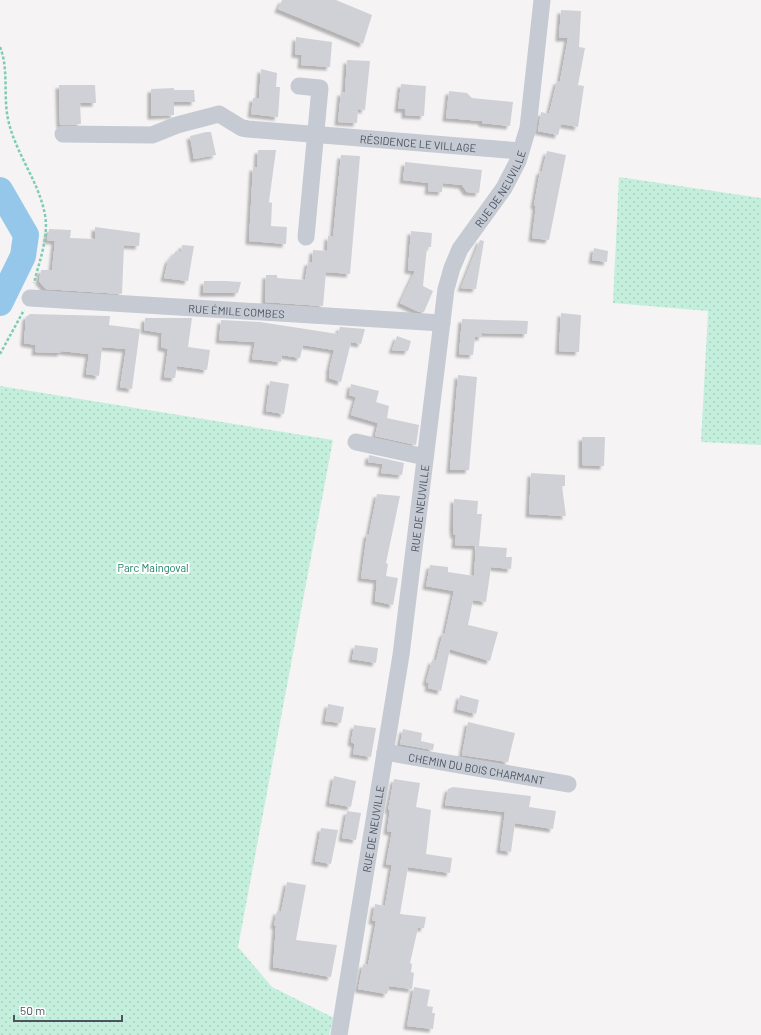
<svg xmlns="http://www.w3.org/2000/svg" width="761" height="1035" viewBox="0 0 761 1035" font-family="Barlow,sans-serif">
<defs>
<pattern id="green-dots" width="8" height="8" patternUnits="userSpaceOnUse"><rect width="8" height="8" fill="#c5efdd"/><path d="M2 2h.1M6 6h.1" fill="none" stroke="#abcfc0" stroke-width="1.8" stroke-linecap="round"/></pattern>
<filter id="shadow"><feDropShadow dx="-3.5" dy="3.5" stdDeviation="1" flood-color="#0004"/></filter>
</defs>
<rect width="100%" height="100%" fill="#f5f3f3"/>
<!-- green -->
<g fill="url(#green-dots)">
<polygon points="619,177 761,198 761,445 701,442 708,311 613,303"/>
<polygon points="0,386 333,440 238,947 272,987 334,1018 329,1035 0,1035"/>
</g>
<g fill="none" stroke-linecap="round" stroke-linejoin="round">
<!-- river -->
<polyline stroke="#94c7e9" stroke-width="26" points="0,190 26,235 23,256 0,303"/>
</g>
<!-- building -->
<g fill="#d0d1d7" filter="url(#shadow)">
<polygon points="282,0 336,0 372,15 363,44 278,9"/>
<polygon points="561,10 581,11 579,47 585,48 578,85 584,86 578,127 561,124 558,135 538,131 541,112 549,114 557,81 560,81 568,38 559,38"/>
<polygon points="296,37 332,42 330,67 301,65 302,55 295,54"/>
<polygon points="347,60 370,61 365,110 358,109 357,123 338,122 341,92 345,93"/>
<polygon points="261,69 277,73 276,87 280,87 278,117 251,114 253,98 259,98"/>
<polygon points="401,84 426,86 424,116 405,115 405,109 398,109"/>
<polygon points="59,85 95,85 96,103 80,103 81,124 60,125"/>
<polygon points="174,88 174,90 194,90 195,102 174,102 174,115 151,116 151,89"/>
<polygon points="449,91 467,93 472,98 513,102 510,126 482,123 482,121 446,118"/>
<polygon points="206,132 211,132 216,155 194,159 190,136"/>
<polygon points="258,150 276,150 269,202 272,203 271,226 287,227 286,244 249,241 253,167 257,168"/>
<polygon points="547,151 566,155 549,240 532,238 536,206 534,205 540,171 542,171"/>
<polygon points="341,155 360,156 350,274 326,272 323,306 265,302 266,275 277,275 277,278 305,280 308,262 312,262 313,250 327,251 328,236 333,237"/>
<polygon points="405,162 482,170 479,193 467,192 462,185 443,183 442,192 428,191 429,183 403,180"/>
<polygon points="95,227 140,233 139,246 124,245 122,294 46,289 39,281 41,270 52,270 55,241 47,240 49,229 71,230 70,238 95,239"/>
<polygon points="411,231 432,233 431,247 427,247 423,286 433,291 424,312 419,312 400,303 415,271 408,270"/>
<polygon points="480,240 484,241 476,289 461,288"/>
<polygon points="182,245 194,246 188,281 164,278 168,261 176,251 181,252"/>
<polygon points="594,248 608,251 607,262 592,260"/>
<polygon points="204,281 225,281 241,282 238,293 203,293"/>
<polygon points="561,313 581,315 579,352 559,351"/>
<polygon points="30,314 110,316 109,325 140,329 132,389 120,387 126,349 102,347 99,376 86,374 89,354 61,351 61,353 35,352 36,345 24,343 26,317"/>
<polygon points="145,318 192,318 188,347 210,350 207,370 177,366 175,378 164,377 168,349 161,347 162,333 144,330"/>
<polygon points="462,319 528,321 527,334 482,333 482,337 475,337 473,355 459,354"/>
<polygon points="221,320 260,322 338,334 340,327 365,329 361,344 351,342 341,382 329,378 330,371 329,371 334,350 303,345 300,358 282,355 281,362 252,359 255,342 219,340"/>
<polygon points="397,336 411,341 408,351 392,350"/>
<polygon points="458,375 477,377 469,470 450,470"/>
<polygon points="270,381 289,384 284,414 266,411"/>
<polygon points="351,384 379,391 376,402 389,406 387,418 419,425 416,445 375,436 378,423 351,415 356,397 349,395"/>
<polygon points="582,437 605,437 604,466 582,465"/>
<polygon points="369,455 404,463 402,475 381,473 383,464 368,462"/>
<polygon points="531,473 565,475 565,486 562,486 566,516 529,514"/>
<polygon points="377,494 400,496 386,563 388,564 386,576 398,578 393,605 375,601 377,580 361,578 367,534 369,534"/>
<polygon points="454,499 478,501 477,514 482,514 479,546 507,548 506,557 512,557 511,569 491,567 486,602 473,600 468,625 498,632 490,661 450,649 441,691 428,688 429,683 426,682 432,660 436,661 443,633 445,633 454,591 426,586 430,565 448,567 448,572 474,576 476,546 455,545 456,535 454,535 453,527"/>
<polygon points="355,645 378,648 376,663 352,659"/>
<polygon points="460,695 479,700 476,714 457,709"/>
<polygon points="328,704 344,707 341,723 325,721"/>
<polygon points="468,722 515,733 508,762 462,755"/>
<polygon points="354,725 376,728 371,757 353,754 355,744 351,742"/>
<polygon points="403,729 422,733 421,741 434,744 433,750 400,744"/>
<polygon points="334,776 356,781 351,807 329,803"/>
<polygon points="394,779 420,783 416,807 431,810 426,854 452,858 450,873 408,867 400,914 426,917 424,928 418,928 410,963 412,964 411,972 414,973 412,989 389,986 387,994 358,989 363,964 368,965 376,921 372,921 375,904 385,906 392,865 386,864 392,832 387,831 390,810 388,810"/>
<polygon points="453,787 531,796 529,807 556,811 553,829 515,823 511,852 500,850 505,812 445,805 448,789"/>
<polygon points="347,811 361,813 356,840 342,838"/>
<polygon points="321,828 338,830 331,864 315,861"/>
<polygon points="287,882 306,885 296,940 337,945 331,977 273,967 276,926 274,925 277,911 281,912"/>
<polygon points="414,987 430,990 427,1006 433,1007 432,1013 435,1013 433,1029 407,1026"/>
</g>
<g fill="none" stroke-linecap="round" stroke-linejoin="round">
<!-- path -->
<g stroke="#7eccb4" stroke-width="2.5" stroke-dasharray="3 2" stroke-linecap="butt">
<path d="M0,47C9,69 3,95 8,119C15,153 39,181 45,215C49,237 39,262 34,283"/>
<polyline points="0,354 24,310"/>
</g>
<!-- minor -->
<g stroke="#c5cad3" stroke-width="17">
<polyline points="299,86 320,88 306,237"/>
<path id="s1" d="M63,134L152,135L177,125L219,114L242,128L248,129L521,151"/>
<path id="s2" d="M30,298L442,323"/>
<polyline points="356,442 425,457"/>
<path id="s3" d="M385,752L568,784"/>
<path id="s4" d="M339,1035L401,655L446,289L452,268L460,249L504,188L518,161L528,128L542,0"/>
</g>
</g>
<g text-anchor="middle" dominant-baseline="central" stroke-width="4" stroke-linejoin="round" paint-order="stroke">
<!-- street labels -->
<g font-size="11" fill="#4b5260" stroke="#fff">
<text stroke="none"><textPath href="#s1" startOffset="363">RÉSIDENCE LE VILLAGE</textPath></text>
<text stroke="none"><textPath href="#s4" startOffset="869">RUE DE NEUVILLE</textPath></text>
<text stroke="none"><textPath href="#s2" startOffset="207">RUE ÉMILE COMBES</textPath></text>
<text stroke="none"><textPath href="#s4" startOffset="533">RUE DE NEUVILLE</textPath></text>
<text stroke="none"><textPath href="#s3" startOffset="93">CHEMIN DU BOIS CHARMANT</textPath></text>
<text stroke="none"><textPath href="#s4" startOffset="209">RUE DE NEUVILLE</textPath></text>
</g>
<!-- park labels -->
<g font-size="11" fill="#1c8061" stroke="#fff">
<text x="153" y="567">Parc Maingoval</text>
</g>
</g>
<!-- scale -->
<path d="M14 1015v6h108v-6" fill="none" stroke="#4b5260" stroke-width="2"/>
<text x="20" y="1015" font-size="12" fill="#4b5260" stroke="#ffffff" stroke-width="3" paint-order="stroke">50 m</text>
</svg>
